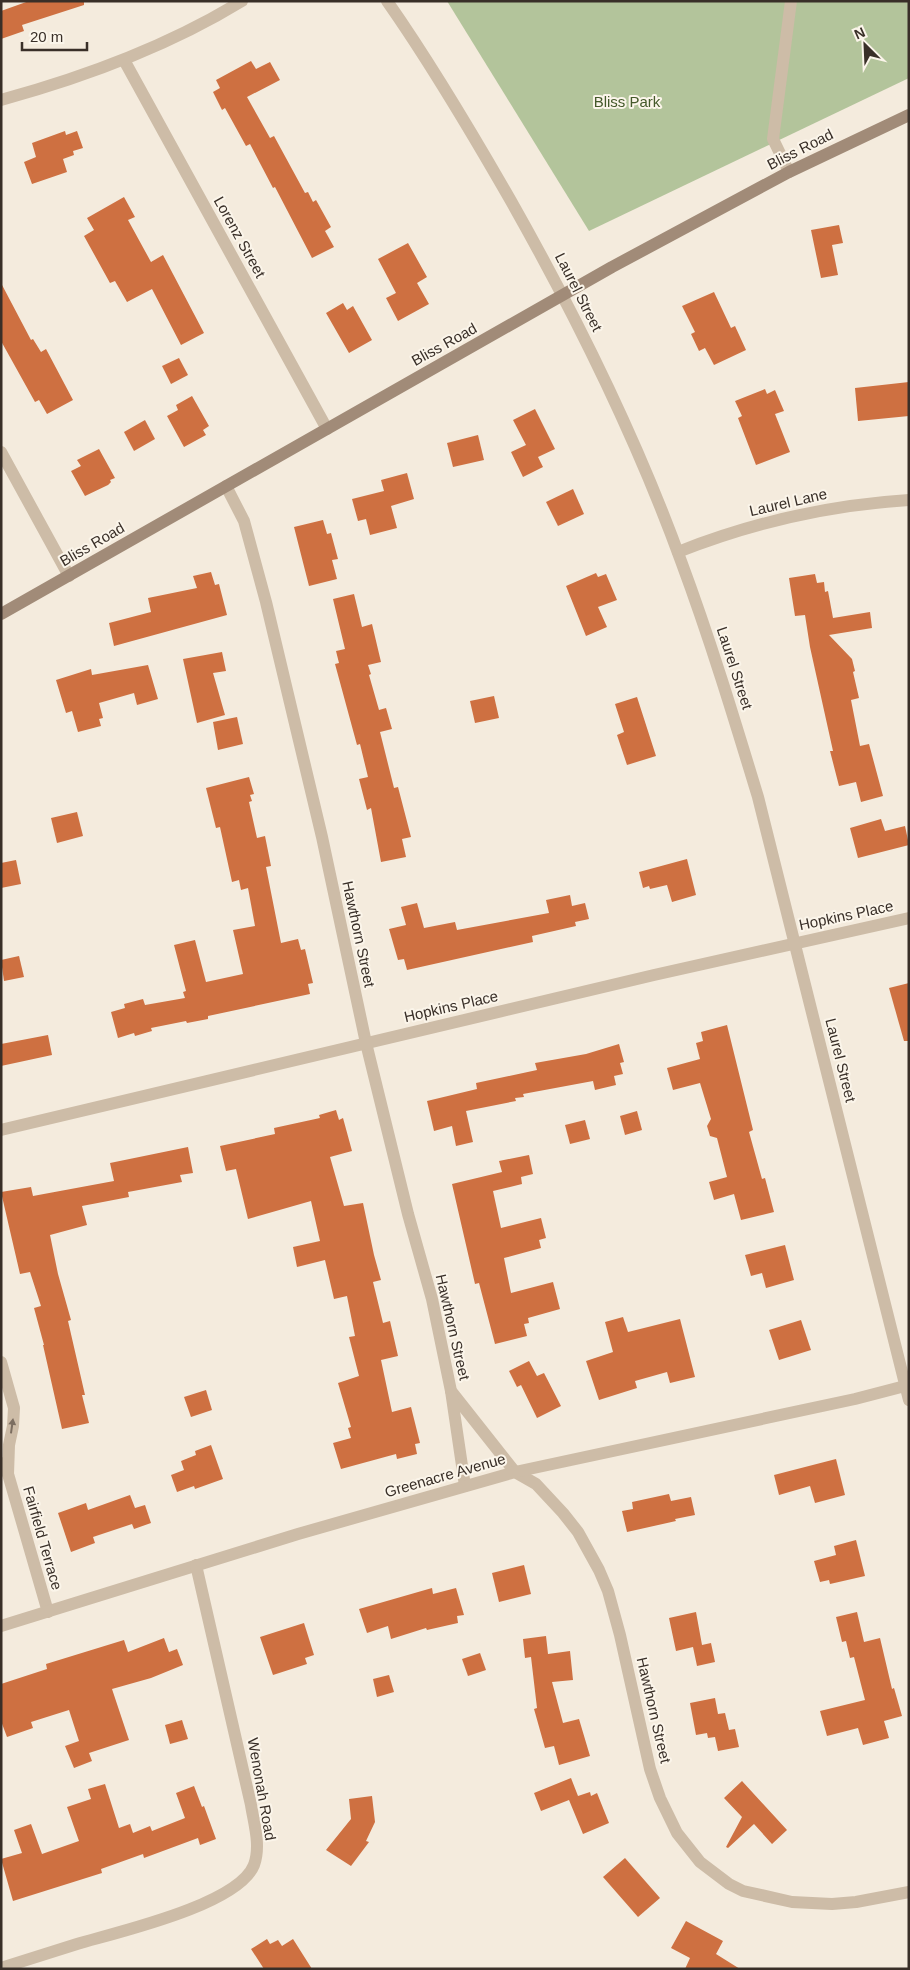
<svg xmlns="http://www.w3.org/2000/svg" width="910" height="1970" viewBox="0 0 910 1970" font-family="Arial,sans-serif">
<rect width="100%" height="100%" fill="#f4ebdd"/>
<!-- green -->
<polygon fill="#b3c49b" points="447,1 909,1 909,78 589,231"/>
<!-- building -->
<g fill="#ce7041">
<polygon points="29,1 84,1 84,5 22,25 24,31 1,39 1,11"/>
<polygon points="251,61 256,69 270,62 280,80 247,97 270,138 274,136 305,193 308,192 313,202 316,200 331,227 325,231 334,247 312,258 275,187 273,188 250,144 246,146 225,108 222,110 213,92 220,88 216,80"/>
<polygon points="65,131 66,135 77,131 83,148 73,151 74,155 63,159 67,172 32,184 24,162 36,157 32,143"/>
<polygon points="124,197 135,217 128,220 151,262 163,255 204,333 181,345 152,289 127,302 115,281 110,283 84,236 94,230 87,218"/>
<polygon points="839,225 843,243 832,245 838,275 821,278 811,230"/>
<polygon points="408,243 427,277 417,283 429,304 398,321 386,298 396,293 378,259"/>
<polygon points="1,283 31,340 33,339 41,352 46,349 73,400 47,414 39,400 35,402 1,341"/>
<polygon points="714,292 731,328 735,326 746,350 714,365 705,348 699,351 691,334 695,332 682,306"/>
<polygon points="343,303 347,310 353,306 372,340 349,353 326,313"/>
<polygon points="179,358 188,375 171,384 162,366"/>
<polygon points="909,382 909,416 858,421 855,388"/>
<polygon points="765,389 767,394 775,390 784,411 775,414 790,452 756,465 738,418 742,416 735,401"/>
<polygon points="192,396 209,426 203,430 206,435 184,447 167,416 178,410 176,405"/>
<polygon points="535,409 555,449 538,457 543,467 523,477 511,452 526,445 513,420"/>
<polygon points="145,420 155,439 134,451 124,432"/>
<polygon points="478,435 484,460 453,467 447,443"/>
<polygon points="99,449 115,478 110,480 111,482 108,485 85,496 71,471 81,466 77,460"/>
<polygon points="407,473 414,499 391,506 397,528 370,535 366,519 358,521 352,499 384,491 381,480"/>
<polygon points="573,489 584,514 558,526 546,502"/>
<polygon points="323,520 327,534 331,533 338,559 332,560 337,579 309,586 294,527"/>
<polygon points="211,572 215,585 219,584 227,615 114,646 109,623 151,612 148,598 197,588 193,576"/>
<polygon points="596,573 598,577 606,574 617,600 598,607 607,627 586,636 566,586"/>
<polygon points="815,574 817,583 824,582 825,592 828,591 833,618 870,612 872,628 829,635 852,659 855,671 853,672 859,698 851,700 860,746 869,744 883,796 861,802 856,782 839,786 830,751 833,751 810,647 805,615 795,616 789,578"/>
<polygon points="354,594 362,627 372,624 381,662 368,665 371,674 369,675 379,710 386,708 392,729 380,732 394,788 398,787 411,837 402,839 406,857 381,862 371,808 367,810 359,779 368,777 360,744 357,745 335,664 339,663 336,651 345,649 333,599"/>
<polygon points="222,652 226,671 213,673 225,715 197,723 183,659"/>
<polygon points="148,665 158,699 137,705 134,693 99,703 103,718 99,719 101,726 78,732 72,711 66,713 56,680 91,669 92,675"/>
<polygon points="494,696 499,718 475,723 470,701"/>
<polygon points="637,697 656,756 627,765 617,735 624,732 615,704"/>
<polygon points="237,717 243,744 218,750 213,722"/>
<polygon points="249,777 254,794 250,795 252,801 249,802 257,838 265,836 271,866 266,867 281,943 298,939 301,950 305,949 313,983 308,984 310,994 208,1016 208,1019 187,1023 186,1021 151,1028 152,1031 135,1036 134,1033 118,1038 111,1012 125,1008 124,1004 143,999 145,1005 185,998 183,992 186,991 174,945 195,940 206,982 243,974 233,930 255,926 248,888 241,890 239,880 232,882 220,827 216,828 206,788"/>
<polygon points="77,812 83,836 57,843 51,818"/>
<polygon points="881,819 885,831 905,826 909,845 858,858 850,828"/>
<polygon points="687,859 696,895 672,902 667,885 650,889 649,886 643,888 639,872"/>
<polygon points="16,860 21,884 1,888 1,863"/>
<polygon points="570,895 572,906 585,903 589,919 575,922 576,926 532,936 533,942 407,970 404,959 398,960 389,929 406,925 401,907 417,903 424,928 455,922 457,930 549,913 546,900"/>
<polygon points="19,956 24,977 4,981 1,960"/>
<polygon points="909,983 909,1041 904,1041 889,988"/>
<polygon points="727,1025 753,1130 749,1132 762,1179 765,1178 774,1212 741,1220 734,1194 714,1200 709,1182 727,1177 717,1138 710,1136 707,1126 711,1119 700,1083 673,1090 667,1068 700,1059 696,1043 703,1041 701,1032"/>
<polygon points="48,1035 52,1055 1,1066 1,1044"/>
<polygon points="619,1044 624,1062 620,1063 623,1074 614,1076 616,1085 595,1090 593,1081 523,1094 524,1097 515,1098 516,1101 466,1111 473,1142 456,1146 452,1126 434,1131 427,1101 477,1089 476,1083 537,1070 535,1063 586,1054"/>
<polygon points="336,1110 339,1120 343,1118 352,1151 330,1157 344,1206 363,1203 374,1255 381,1280 373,1282 383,1323 390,1321 398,1356 381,1360 392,1412 411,1407 420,1443 415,1444 417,1454 397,1459 396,1454 341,1469 333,1443 351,1438 348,1428 351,1427 338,1383 359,1376 349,1337 355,1336 347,1296 334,1299 325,1260 297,1267 293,1247 320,1241 311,1201 248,1219 236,1169 226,1171 220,1146 275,1134 274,1128 320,1118 319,1115"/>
<polygon points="637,1111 642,1130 625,1135 620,1116"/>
<polygon points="585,1120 590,1139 570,1144 565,1125"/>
<polygon points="188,1147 193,1173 180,1175 182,1182 128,1192 129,1197 82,1206 87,1225 50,1235 58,1274 71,1320 68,1321 85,1395 82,1395 89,1423 62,1429 43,1345 44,1345 34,1308 41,1306 30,1272 20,1274 1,1192 31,1187 33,1196 114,1181 110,1163"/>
<polygon points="529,1155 533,1174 521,1177 522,1184 493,1191 501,1228 541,1218 546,1238 539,1240 541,1248 504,1258 511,1293 553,1282 560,1309 528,1318 529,1323 524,1324 527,1336 495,1344 479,1283 475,1284 452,1184 502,1172 499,1161"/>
<polygon points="785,1245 794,1280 766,1288 762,1273 751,1276 745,1255"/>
<polygon points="623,1317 628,1332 680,1319 695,1377 670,1383 667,1372 635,1381 637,1388 599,1400 586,1361 613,1352 605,1322"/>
<polygon points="801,1320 811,1350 779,1360 769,1330"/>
<polygon points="529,1361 537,1376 544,1373 561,1406 537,1418 521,1385 517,1387 509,1371"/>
<polygon points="206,1390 212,1410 191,1417 184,1397"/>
<polygon points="211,1445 223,1479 195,1489 194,1486 177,1492 171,1475 184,1470 181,1461 196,1455 195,1451"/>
<polygon points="836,1459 845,1495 815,1503 810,1486 779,1495 774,1475"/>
<polygon points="669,1494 671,1501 691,1497 695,1515 675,1519 676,1521 627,1532 622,1511 633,1509 632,1502"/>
<polygon points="130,1495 135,1508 145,1505 151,1523 134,1529 132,1524 93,1537 95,1543 71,1552 58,1513 86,1503 88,1510"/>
<polygon points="856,1540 865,1576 830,1584 829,1580 820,1582 814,1561 836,1555 834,1546"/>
<polygon points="524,1565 531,1594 499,1602 492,1573"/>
<polygon points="432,1588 433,1594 456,1588 464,1615 457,1616 458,1623 427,1630 426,1628 391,1639 388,1626 367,1633 359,1609"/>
<polygon points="696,1612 702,1645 711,1643 715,1662 697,1666 693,1647 676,1651 669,1618"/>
<polygon points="857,1612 864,1642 880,1638 892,1689 894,1688 902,1716 884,1721 889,1738 863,1745 858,1728 827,1736 820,1711 865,1700 854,1657 850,1658 846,1641 842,1642 836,1617"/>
<polygon points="304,1623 314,1655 305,1658 307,1664 273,1675 260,1637"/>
<polygon points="546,1636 548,1654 570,1651 573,1680 552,1682 563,1723 579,1719 590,1756 559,1765 554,1746 545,1748 534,1709 537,1708 531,1657 525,1658 523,1639"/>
<polygon points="164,1638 169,1652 177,1649 183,1665 151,1678 112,1689 129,1740 89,1753 92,1761 74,1768 65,1746 79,1741 69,1710 31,1722 33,1728 7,1737 1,1721 1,1684 47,1669 46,1664 124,1640 128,1652"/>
<polygon points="480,1653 486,1670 468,1676 462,1659"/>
<polygon points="389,1675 394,1692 377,1697 373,1679"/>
<polygon points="715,1698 718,1714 725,1713 729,1730 735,1729 739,1747 718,1751 715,1737 708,1738 707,1733 696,1735 690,1703"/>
<polygon points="182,1720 188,1739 170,1744 165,1725"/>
<polygon points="571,1778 578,1796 590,1792 591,1796 597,1793 609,1823 583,1834 569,1800 541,1811 534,1793"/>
<polygon points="742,1781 787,1830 772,1844 754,1824 728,1848 726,1847 742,1817 724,1798"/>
<polygon points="105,1784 119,1828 130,1824 133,1833 150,1826 152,1831 185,1818 176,1793 194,1786 202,1807 204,1806 216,1839 200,1845 198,1838 144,1858 143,1854 101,1869 102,1873 13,1901 1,1859 22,1853 14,1830 31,1824 42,1854 79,1841 67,1807 91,1799 88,1789"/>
<polygon points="372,1796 375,1822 366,1841 369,1842 351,1866 326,1850 351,1819 349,1799"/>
<polygon points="625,1858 660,1898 638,1917 603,1877"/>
<polygon points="686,1921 723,1941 716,1954 740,1969 685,1969 690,1958 671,1948"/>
<polygon points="267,1939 270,1944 278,1940 282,1946 293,1939 312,1969 264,1969 251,1949"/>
</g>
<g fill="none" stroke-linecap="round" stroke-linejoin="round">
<!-- minor -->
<g stroke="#cdbca7" stroke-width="12">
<polyline points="124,60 327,429"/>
<path d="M1,100C85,77 167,47 242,1"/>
<polyline points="789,172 773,139 791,1"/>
<polyline points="1,452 69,576"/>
<polyline points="226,486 244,521 266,602 322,837 366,1043 408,1214 432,1299 451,1391 515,1472 536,1484 563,1513 578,1532 599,1570 608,1591 620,1635 650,1769 660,1798 677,1833 700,1862 729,1884 743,1891 792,1902 832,1904 856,1902 909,1892"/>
<path d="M678,552C751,523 830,505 909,500"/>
<polyline points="1,1130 654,975 909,918"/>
<polyline points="1,1362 14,1408 13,1426 9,1445 8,1474"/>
<polyline points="451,1391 465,1486"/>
<polyline points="1,1463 8,1474 48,1612"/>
<polyline points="1,1626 298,1534 515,1472 855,1399 905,1386"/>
<path d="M1,1968C27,1960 52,1952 77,1944C118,1932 238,1905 254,1865C261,1846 254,1824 251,1805L196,1565"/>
</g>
<!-- tertiary -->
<path stroke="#cdbca7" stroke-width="12" d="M387,1C432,65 472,133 511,201C576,316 636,437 681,561C710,639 734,718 758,797L909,1400"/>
<!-- secondary -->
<polyline stroke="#a18b78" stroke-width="12" points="1,614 612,267 789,172 909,115"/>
</g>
<!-- one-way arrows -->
<defs><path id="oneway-solid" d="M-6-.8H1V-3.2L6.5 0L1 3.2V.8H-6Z" transform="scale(1.25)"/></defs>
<use fill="#7c6e61" href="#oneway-solid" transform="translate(12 1426) rotate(-82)"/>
<g text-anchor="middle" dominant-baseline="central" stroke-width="4" stroke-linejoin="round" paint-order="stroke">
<!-- park labels -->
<g font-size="15" fill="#44592a" stroke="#fbf5ea">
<text x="627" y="101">Bliss Park</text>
</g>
<!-- street labels -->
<g font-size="15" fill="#392f28" stroke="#fbf5ea">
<text transform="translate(800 149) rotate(-27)">Bliss Road</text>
<text transform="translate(240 237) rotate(61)">Lorenz Street</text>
<text transform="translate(579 292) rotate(63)">Laurel Street</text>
<text transform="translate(444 344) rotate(-29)">Bliss Road</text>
<text transform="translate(788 502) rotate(-13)">Laurel Lane</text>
<text transform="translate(92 544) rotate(-30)">Bliss Road</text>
<text transform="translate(735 668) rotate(72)">Laurel Street</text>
<text transform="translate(846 915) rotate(-12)">Hopkins Place</text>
<text transform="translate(359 934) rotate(78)">Hawthorn Street</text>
<text transform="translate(451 1006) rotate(-13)">Hopkins Place</text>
<text transform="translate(841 1060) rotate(76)">Laurel Street</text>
<text transform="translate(453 1327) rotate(77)">Hawthorn Street</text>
<text transform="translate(445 1475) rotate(-16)">Greenacre Avenue</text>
<text transform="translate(43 1538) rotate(74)">Fairfield Terrace</text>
<text transform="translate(654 1710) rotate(77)">Hawthorn Street</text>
<text transform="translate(262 1789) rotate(80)">Wenonah Road</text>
</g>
</g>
<!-- border -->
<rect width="910" height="1970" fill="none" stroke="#392f28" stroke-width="5"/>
<!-- north arrow -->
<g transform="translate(865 45) rotate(336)" stroke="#fbf5ea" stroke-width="4" paint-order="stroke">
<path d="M0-4L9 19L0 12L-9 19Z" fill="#392f28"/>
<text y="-8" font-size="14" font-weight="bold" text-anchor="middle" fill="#392f28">N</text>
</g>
<!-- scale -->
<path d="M22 42v8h65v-8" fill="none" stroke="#392f28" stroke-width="2.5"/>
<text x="30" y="42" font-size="15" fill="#392f28" stroke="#fbf5ea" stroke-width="4" paint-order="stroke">20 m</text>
</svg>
